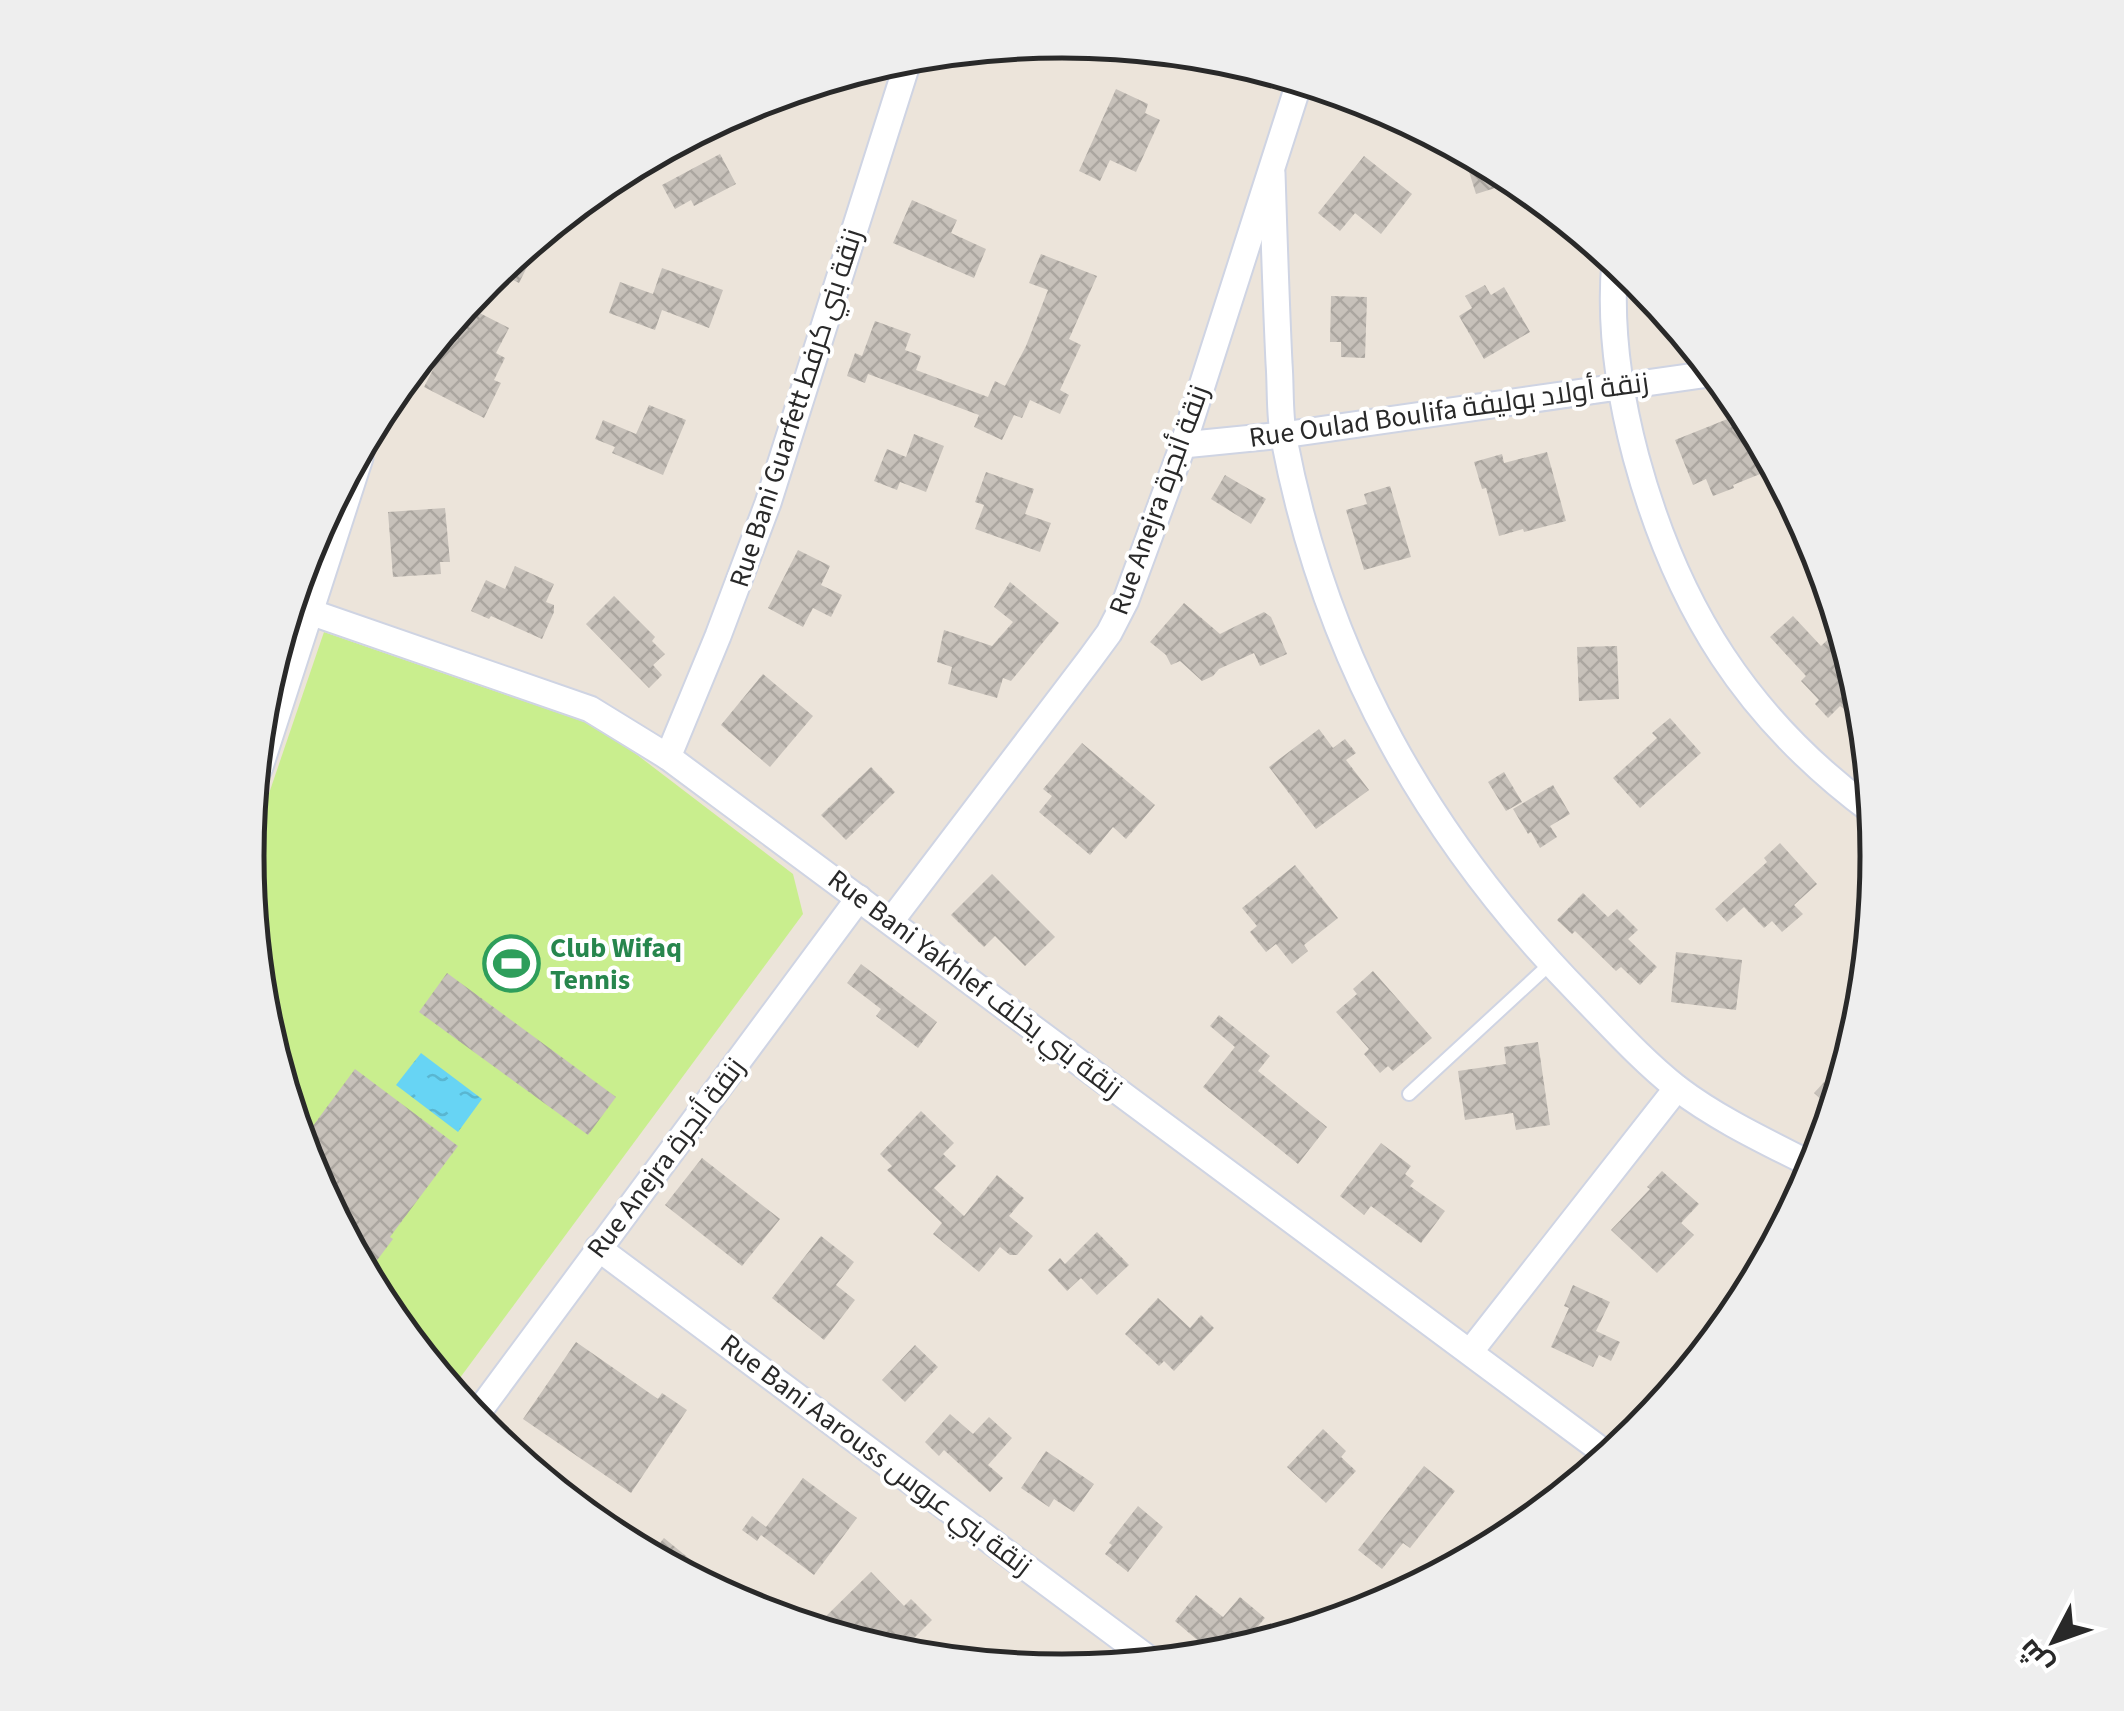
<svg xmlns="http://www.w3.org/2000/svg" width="2124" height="1711" viewBox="0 0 2124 1711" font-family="'Source Sans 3',Cairo,sans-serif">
<defs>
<pattern id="water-ripples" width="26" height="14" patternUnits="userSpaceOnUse" patternTransform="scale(2.5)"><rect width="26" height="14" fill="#67d4f4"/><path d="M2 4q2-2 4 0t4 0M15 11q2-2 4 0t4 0" fill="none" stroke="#59b6d1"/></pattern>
<pattern id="building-cross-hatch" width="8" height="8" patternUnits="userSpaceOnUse" patternTransform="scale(2.5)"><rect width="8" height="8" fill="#c7c1ba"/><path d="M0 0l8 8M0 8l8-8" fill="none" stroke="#aba6a0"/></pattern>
</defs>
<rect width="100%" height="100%" fill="#ece4da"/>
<!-- pitch -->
<polygon fill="#c9ee8e" points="324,632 602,728 793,874 803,914 451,1390 384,1308 308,1167 262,1014 247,858"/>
<!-- water -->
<polygon fill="url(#water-ripples)" points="421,1053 482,1099 458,1132 396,1085"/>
<!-- building -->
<g fill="url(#building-cross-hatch)">
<polygon points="1116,89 1148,104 1145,113 1160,120 1136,172 1110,160 1100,181 1079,171"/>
<polygon points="720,154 736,184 694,206 691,200 675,209 662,185"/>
<polygon points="1364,156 1412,194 1381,234 1355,213 1340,231 1318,213"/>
<polygon points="1479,158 1504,172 1508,184 1476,194 1466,162"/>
<polygon points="912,200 957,220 951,233 986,249 974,278 893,243"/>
<polygon points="546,229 519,283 495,271 501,266"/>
<polygon points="1041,254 1097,276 1069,339 1081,345 1060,390 1069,395 1060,414 1030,400 1022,418 1014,415 1002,440 974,427 979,415 868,374 865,383 847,376 855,353 862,356 875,321 911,334 905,350 921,356 916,370 988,397 995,381 1005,386 1026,346 1048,290 1029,283"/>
<polygon points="662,268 723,290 709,328 662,310 655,330 609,313 620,282 653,294"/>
<polygon points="1485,285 1491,295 1504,287 1530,332 1484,359 1459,316 1472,308 1465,296"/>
<polygon points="1331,296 1367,297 1365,358 1341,357 1341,342 1330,342"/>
<polygon points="464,305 509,328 496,353 505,358 494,380 501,383 484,418 424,387 444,348 433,343"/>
<polygon points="649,405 686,420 663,475 612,453 615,447 595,439 603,420 636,434"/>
<polygon points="1745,412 1775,468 1733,485 1734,488 1713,496 1706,479 1693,485 1675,440"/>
<polygon points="914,434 944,446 926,492 900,482 897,490 874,481 887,449 906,457"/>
<polygon points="1547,452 1566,521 1524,532 1523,529 1499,536 1486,488 1482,489 1474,462 1502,454 1504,463"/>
<polygon points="986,472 1034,489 1025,514 1051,523 1040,552 975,529 984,505 975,502"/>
<polygon points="1225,475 1266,499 1251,524 1211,499"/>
<polygon points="1390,486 1411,557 1364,570 1346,510 1367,504 1364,494"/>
<polygon points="445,508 450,562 440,562 441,574 393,577 388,512"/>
<polygon points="798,550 830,566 821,585 842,595 831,617 813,608 803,627 768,608"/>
<polygon points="515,566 554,584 546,602 554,605 554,612 542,639 491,616 489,619 471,611 486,580 505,589"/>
<polygon points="1010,582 1059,623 1011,681 1003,678 997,698 948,684 952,667 937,662 944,630 992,646 1013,622 994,607"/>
<polygon points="614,596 655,637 652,641 665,654 653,665 662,675 649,688 586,624"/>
<polygon points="1184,603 1220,634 1264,612 1271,617 1287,654 1260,666 1254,653 1219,669 1213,676 1202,681 1180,661 1171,665 1166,655 1150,642"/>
<polygon points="1793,616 1821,646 1841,627 1862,697 1864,723 1840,706 1828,718 1815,704 1819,700 1801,681 1806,676 1770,637"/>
<polygon points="1617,646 1619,699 1579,701 1577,647"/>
<polygon points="763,674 813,716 770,767 721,725"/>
<polygon points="1670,718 1701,753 1640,808 1613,778 1657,738 1652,733"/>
<polygon points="1319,729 1333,748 1345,739 1356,753 1346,760 1369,790 1316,829 1269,767"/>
<polygon points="1082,743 1155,805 1126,839 1113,827 1090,855 1039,812 1052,796 1043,789"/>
<polygon points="871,767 895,792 846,840 821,815"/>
<polygon points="1504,772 1522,802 1506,811 1488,782"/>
<polygon points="1553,785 1570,814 1550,826 1557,837 1540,848 1531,832 1528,834 1513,809"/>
<polygon points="1780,843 1817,884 1794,905 1803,914 1782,932 1772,921 1764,928 1744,907 1727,922 1715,909 1767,862 1764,858"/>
<polygon points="1295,865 1338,918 1304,945 1308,951 1292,964 1276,944 1266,952 1250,932 1257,926 1242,908"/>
<polygon points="992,874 1055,937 1025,966 995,936 984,947 951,915"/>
<polygon points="1583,893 1608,917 1617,909 1638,930 1628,939 1657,967 1640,985 1621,967 1616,971 1575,931 1572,934 1557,920"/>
<polygon points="1676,952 1742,960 1736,1010 1671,1002"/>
<polygon points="861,964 937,1022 918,1048 876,1016 881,1009 847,983"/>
<polygon points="1373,971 1432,1038 1393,1071 1388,1066 1380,1073 1364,1054 1369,1049 1336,1012 1357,994 1353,989"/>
<polygon points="447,973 616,1097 588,1135 419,1012"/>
<polygon points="1219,1015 1270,1056 1258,1071 1327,1127 1298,1164 1203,1087 1235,1047 1210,1026"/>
<polygon points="1538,1042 1550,1125 1516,1130 1513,1113 1465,1120 1458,1071 1506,1064 1504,1047"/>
<polygon points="1849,1055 1833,1110 1814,1093"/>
<polygon points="355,1069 458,1146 390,1237 393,1239 366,1275 308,1167 301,1142"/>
<polygon points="921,1111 954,1143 943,1154 956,1166 934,1188 964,1216 997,1175 1024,1198 1009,1216 1033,1236 1017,1255 1010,1255 1000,1247 979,1272 933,1234 942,1223 887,1170 892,1166 880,1154"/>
<polygon points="1381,1143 1411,1166 1405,1174 1414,1181 1410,1186 1445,1211 1421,1243 1371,1206 1364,1215 1340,1196"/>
<polygon points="702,1158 780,1219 742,1266 665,1205"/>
<polygon points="1662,1171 1699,1204 1681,1223 1694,1235 1657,1273 1611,1230 1650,1189 1647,1187"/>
<polygon points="1097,1232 1129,1265 1097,1295 1081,1278 1067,1291 1048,1270 1060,1258 1065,1264"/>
<polygon points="821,1236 854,1262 836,1285 855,1300 824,1340 772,1298"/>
<polygon points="1573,1285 1610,1302 1596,1331 1620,1342 1611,1361 1599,1355 1593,1367 1551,1347 1569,1308 1564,1306"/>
<polygon points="1158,1298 1190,1328 1201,1315 1214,1328 1174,1371 1164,1361 1159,1366 1125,1334"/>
<polygon points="576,1342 658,1399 662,1393 687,1410 631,1493 523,1419"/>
<polygon points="915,1345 938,1367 905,1402 882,1380"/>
<polygon points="950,1414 973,1434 989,1417 1012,1438 988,1465 1003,1478 990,1492 944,1450 939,1456 925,1442"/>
<polygon points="1323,1429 1346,1451 1341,1457 1356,1471 1326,1503 1287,1467"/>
<polygon points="1046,1451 1094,1484 1074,1512 1054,1499 1049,1507 1021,1488"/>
<polygon points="1424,1466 1455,1491 1410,1548 1403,1543 1382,1569 1358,1550"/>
<polygon points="803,1478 857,1518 814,1575 761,1535 757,1541 742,1530 752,1516 766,1527"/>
<polygon points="1138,1506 1163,1527 1128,1572 1105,1554 1112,1545 1109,1543"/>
<polygon points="664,1538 719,1583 715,1590 650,1555"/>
<polygon points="871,1572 904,1606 911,1599 932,1620 913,1639 918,1644 907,1656 814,1628"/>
<polygon points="1196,1595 1223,1617 1240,1597 1265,1618 1238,1650 1216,1656 1175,1621"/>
</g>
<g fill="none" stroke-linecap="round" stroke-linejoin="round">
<defs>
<g id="lane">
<polyline points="1409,1094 1550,964"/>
<polyline points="452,1391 478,1413"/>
</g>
<g id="street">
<path d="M1272,173C1274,236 1276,300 1279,363C1281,388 1279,414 1284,439C1326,659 1428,839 1584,998C1614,1029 1644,1062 1677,1088C1719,1120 1769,1143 1816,1167"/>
<path d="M1615,260C1609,326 1619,393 1636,457C1677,608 1747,719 1873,812"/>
<polyline points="1183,445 1283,435 1716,373"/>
<polyline points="290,605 590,709 668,757 1609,1456"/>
<polyline points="668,757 718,636 768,503 910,55"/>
<polyline points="891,921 1090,659 1109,633 1126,600 1183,445 1300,80"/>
<polyline points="598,1248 1153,1662"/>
<polyline points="1470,1352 1677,1088"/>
<polyline points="474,1418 859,898"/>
</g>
<polyline id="secondary" points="255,766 355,457"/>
</defs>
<!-- lane casing -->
<use href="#lane" stroke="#cfd4e3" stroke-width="16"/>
<!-- street casing -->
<use href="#street" stroke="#cfd4e3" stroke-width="29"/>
<!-- secondary casing -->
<use href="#secondary" stroke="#cfd4e3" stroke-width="39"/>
<!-- lane -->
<use href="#lane" stroke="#fff" stroke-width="12"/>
<!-- street -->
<use href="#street" stroke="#fff" stroke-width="25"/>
<!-- secondary -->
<use href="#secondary" stroke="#fff" stroke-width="35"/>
</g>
<!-- icons -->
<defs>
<symbol id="stadium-ring" viewBox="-11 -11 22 22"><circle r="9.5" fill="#fff" stroke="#2e9e5b" stroke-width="1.5"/><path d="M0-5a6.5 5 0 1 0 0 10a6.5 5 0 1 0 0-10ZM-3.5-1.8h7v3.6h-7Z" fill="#2e9e5b"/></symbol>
</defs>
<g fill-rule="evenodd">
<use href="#stadium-ring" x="480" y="932" width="63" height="63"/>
</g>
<g text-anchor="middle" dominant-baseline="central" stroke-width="8" stroke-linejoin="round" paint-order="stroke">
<!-- street labels -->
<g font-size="28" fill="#292929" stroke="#fff">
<text transform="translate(796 408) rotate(-72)">Rue Bani Guarfett زنقة بني كرفط</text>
<text transform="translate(1449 410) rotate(-8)">Rue Oulad Boulifa زنقة أولاد بوليفة</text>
<text transform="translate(1159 500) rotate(-70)">Rue Anejra زنقة أنجرة</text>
<text transform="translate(975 984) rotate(37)">Rue Bani Yakhlef زنقة بني يخلف</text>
<text transform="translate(666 1158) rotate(-53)">Rue Anejra زنقة أنجرة</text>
<text transform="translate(876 1455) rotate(37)">Rue Bani Aarouss زنقة بني عروس</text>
</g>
<!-- leisure labels -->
<g font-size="28" font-weight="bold" fill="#27864d" stroke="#fff" text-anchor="start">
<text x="550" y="948">Club Wifaq<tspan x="550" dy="32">Tennis</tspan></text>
</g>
</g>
<!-- crop -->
<path d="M0 0H2124V1711H0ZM264 856a798 798 0 1 1 1596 0a798 798 0 1 1-1596 0Z" fill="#eee" fill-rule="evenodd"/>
<path fill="none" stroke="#292929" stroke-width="5" d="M264 856a798 798 0 1 1 1596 0a798 798 0 1 1-1596 0Z"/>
<!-- north arrow -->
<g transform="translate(2054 1641) rotate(229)" stroke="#ffffff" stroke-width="8" paint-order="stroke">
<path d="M0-8L18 38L0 25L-18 38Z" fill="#292929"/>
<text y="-15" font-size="28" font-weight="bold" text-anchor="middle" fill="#292929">ش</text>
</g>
</svg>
